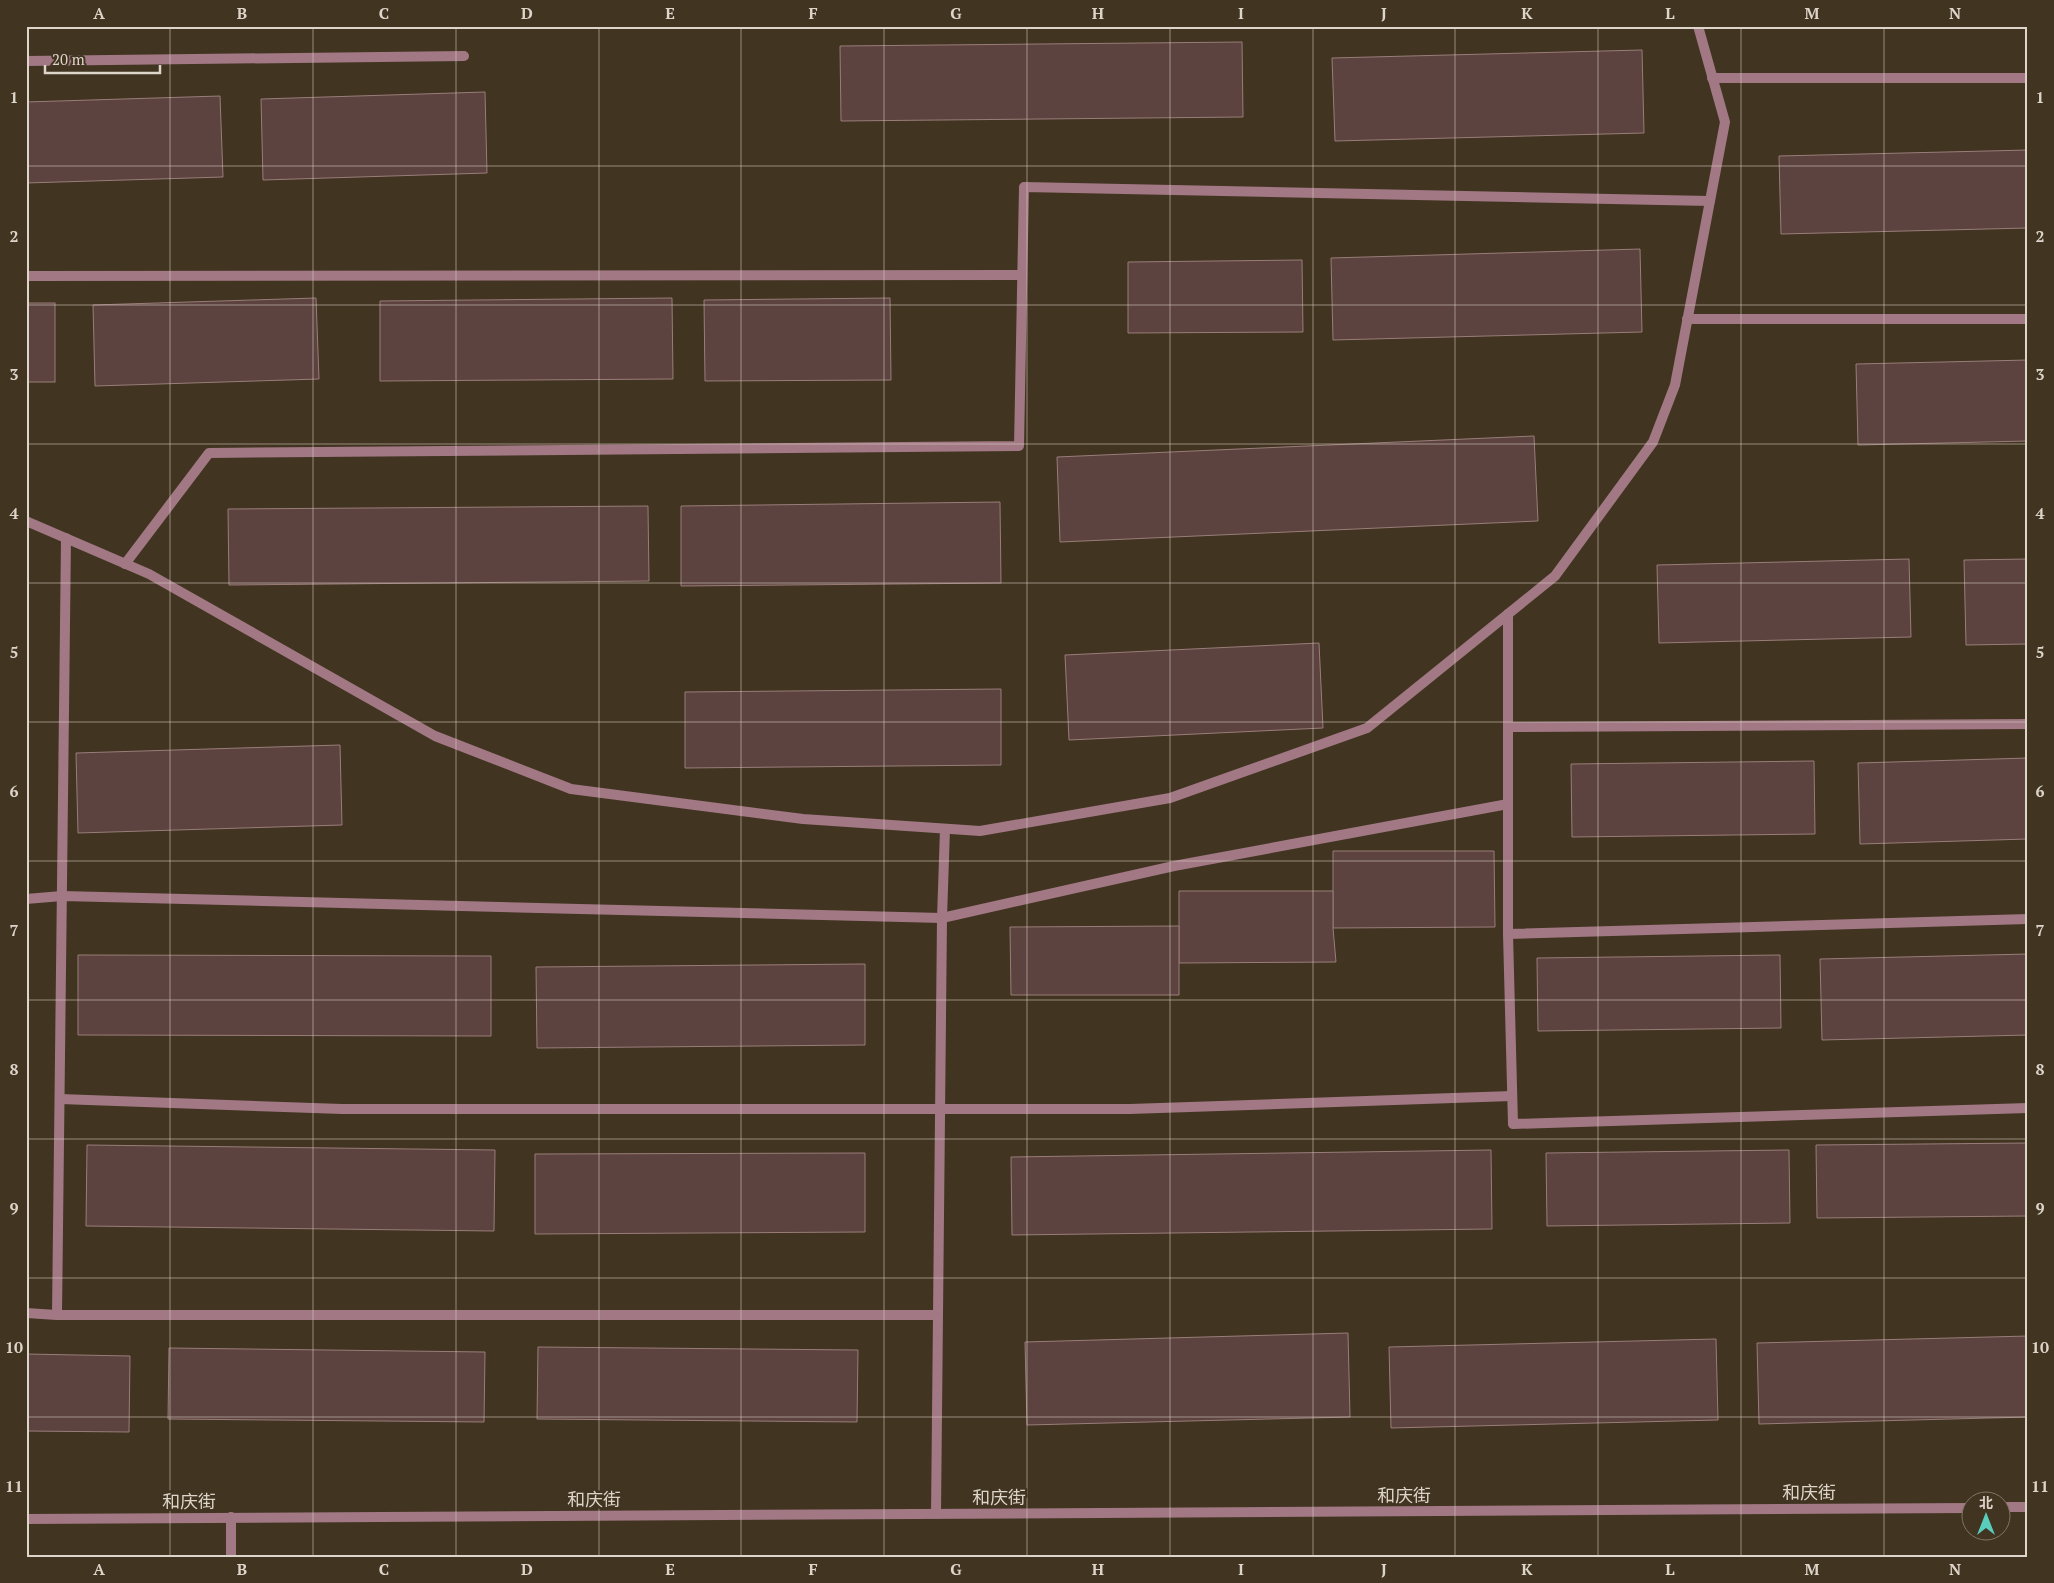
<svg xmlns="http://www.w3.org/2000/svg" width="2054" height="1583" viewBox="0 0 2054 1583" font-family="'PT Serif','Noto Sans SC',serif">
<rect width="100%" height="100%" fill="#413421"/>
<!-- building -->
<g fill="#5d4340" stroke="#997d79">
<polygon points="1242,42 1243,117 841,121 840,46"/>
<polygon points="1642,50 1644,133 1335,141 1332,58"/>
<polygon points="485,92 487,173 263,180 261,99"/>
<polygon points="220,96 223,177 26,183 26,102"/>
<polygon points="2028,150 2028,228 1781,234 1779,156"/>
<polygon points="1640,249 1642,332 1333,340 1331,258"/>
<polygon points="1302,260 1303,332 1128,333 1128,262"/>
<polygon points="316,298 319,379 95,386 93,305"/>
<polygon points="672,298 673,379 380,381 380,301"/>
<polygon points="890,298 891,380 705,381 704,300"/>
<rect x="26" y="303" width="29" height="79"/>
<polygon points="2028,360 2028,441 1858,445 1856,364"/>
<polygon points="1534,436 1538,521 1060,542 1057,457"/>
<polygon points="1000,502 1001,583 681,586 681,506"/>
<polygon points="648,506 649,581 229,585 228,509"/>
<polygon points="1909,559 1911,637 1659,643 1657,565"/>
<polygon points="2028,559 2028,644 1966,645 1964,560"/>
<polygon points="1319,643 1323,728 1069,740 1065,655"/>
<polygon points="1001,689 1001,765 685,768 685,692"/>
<polygon points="340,745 342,825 78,833 76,753"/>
<polygon points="2028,758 2028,839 1860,844 1858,763"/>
<polygon points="1814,761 1815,834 1572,837 1571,764"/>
<polygon points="1333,851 1494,851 1495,927 1333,928"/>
<polygon points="1179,891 1333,891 1333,928 1336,962 1179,963"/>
<polygon points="1179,926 1179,995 1011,995 1010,927"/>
<polygon points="2028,954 2028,1035 1822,1040 1820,959"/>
<polygon points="78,955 491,956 491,1036 78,1035"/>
<polygon points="1780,955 1781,1028 1538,1031 1537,958"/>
<polygon points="865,964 865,1045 537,1048 536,967"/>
<polygon points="2028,1143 2028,1216 1817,1218 1816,1145"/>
<polygon points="87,1145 495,1150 494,1231 86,1226"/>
<polygon points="1491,1150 1492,1229 1012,1235 1011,1157"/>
<polygon points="1789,1150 1790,1223 1547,1226 1546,1153"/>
<polygon points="865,1153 865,1232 535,1234 535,1154"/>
<polygon points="1348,1333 1350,1417 1027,1425 1025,1342"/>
<polygon points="2028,1336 2028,1417 1759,1424 1757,1343"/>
<polygon points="1716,1339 1718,1420 1391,1428 1389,1347"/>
<polygon points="538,1347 858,1350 857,1422 537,1419"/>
<polygon points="169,1348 485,1352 484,1422 168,1419"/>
<polygon points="26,1354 130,1356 129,1432 26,1431"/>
</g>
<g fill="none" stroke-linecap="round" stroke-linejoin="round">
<!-- service -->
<g stroke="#a17883" stroke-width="10">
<polyline points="26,61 464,56"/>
<polyline points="1712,78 2028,78"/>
<polyline points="26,276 1022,275"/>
<polyline points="1687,319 2028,319"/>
<polyline points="26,521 149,574 435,736 571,789 803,819 980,831 1170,798 1367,728 1555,576 1653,442 1675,385 1725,122 1698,26"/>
<polyline points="125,564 209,453 1019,446 1024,187 1710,201"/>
<polyline points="1508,614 1508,934 2028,919"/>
<polyline points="1508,727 2028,724"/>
<polyline points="26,899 62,896 942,918 1174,866 1508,804"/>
<polyline points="1508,934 1513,1124 2028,1108"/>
<polyline points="60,1099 342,1109 1130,1109 1512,1096"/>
<polyline points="26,1313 57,1315 938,1315"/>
<polyline points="57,1315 66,538"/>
<polyline points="936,1514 942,918 945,829"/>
<polyline points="231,1517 231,1557"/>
</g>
<!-- tertiary -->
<g stroke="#a17883" stroke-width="10">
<polyline points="2002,1507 2028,1507"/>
<polyline points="26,1519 1972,1508"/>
</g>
</g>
<!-- grid -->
<path fill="none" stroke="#ded5ca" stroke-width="1" stroke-opacity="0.55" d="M170,26V1557M313,26V1557M456,26V1557M599,26V1557M741,26V1557M884,26V1557M1027,26V1557M1170,26V1557M1313,26V1557M1455,26V1557M1598,26V1557M1741,26V1557M1884,26V1557M26,166H2028M26,305H2028M26,444H2028M26,583H2028M26,722H2028M26,861H2028M26,1000H2028M26,1139H2028M26,1278H2028M26,1417H2028"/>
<g text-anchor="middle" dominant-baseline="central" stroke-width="5" stroke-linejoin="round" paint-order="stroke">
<!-- street labels -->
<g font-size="18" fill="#ded5ca" stroke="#413421">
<text x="1809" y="1492">和庆街</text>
<text x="1404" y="1495">和庆街</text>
<text x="999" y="1497">和庆街</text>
<text x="594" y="1499">和庆街</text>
<text x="189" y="1501">和庆街</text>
</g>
</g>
<!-- border -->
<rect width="2054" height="1583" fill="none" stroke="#413421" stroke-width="55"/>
<!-- north arrow -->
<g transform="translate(1986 1516)"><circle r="24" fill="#413421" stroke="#807465"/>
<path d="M0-4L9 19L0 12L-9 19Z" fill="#5acebd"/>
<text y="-8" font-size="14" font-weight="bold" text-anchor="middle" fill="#ded5ca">北</text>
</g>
<!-- scale -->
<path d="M45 65v8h115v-8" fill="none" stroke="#ded5ca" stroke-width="2.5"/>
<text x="52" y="65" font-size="15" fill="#ded5ca" stroke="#413421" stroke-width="4" paint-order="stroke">20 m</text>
<rect x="28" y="28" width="1998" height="1528" fill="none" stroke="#ded5ca" stroke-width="2"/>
<g font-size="16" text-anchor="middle" font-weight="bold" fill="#ded5ca">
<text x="99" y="19">A</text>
<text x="242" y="19">B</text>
<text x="384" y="19">C</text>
<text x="527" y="19">D</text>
<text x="670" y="19">E</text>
<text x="813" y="19">F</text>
<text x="956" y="19">G</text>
<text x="1098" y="19">H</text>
<text x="1241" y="19">I</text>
<text x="1384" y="19">J</text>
<text x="1527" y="19">K</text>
<text x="1670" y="19">L</text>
<text x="1812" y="19">M</text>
<text x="1955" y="19">N</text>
<text x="14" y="103">1</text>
<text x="2040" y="103">1</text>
<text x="14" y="242">2</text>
<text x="2040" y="242">2</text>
<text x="14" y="380">3</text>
<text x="2040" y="380">3</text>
<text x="14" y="519">4</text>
<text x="2040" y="519">4</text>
<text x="14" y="658">5</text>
<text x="2040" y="658">5</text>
<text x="14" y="797">6</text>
<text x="2040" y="797">6</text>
<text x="14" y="936">7</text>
<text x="2040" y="936">7</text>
<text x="14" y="1075">8</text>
<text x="2040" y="1075">8</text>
<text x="14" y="1214">9</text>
<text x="2040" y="1214">9</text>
<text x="14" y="1353">10</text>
<text x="2040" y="1353">10</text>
<text x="14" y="1492">11</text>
<text x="2040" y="1492">11</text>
<text x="99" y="1575">A</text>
<text x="242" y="1575">B</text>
<text x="384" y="1575">C</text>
<text x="527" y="1575">D</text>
<text x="670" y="1575">E</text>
<text x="813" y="1575">F</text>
<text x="956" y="1575">G</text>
<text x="1098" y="1575">H</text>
<text x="1241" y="1575">I</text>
<text x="1384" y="1575">J</text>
<text x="1527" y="1575">K</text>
<text x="1670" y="1575">L</text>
<text x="1812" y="1575">M</text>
<text x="1955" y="1575">N</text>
</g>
</svg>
